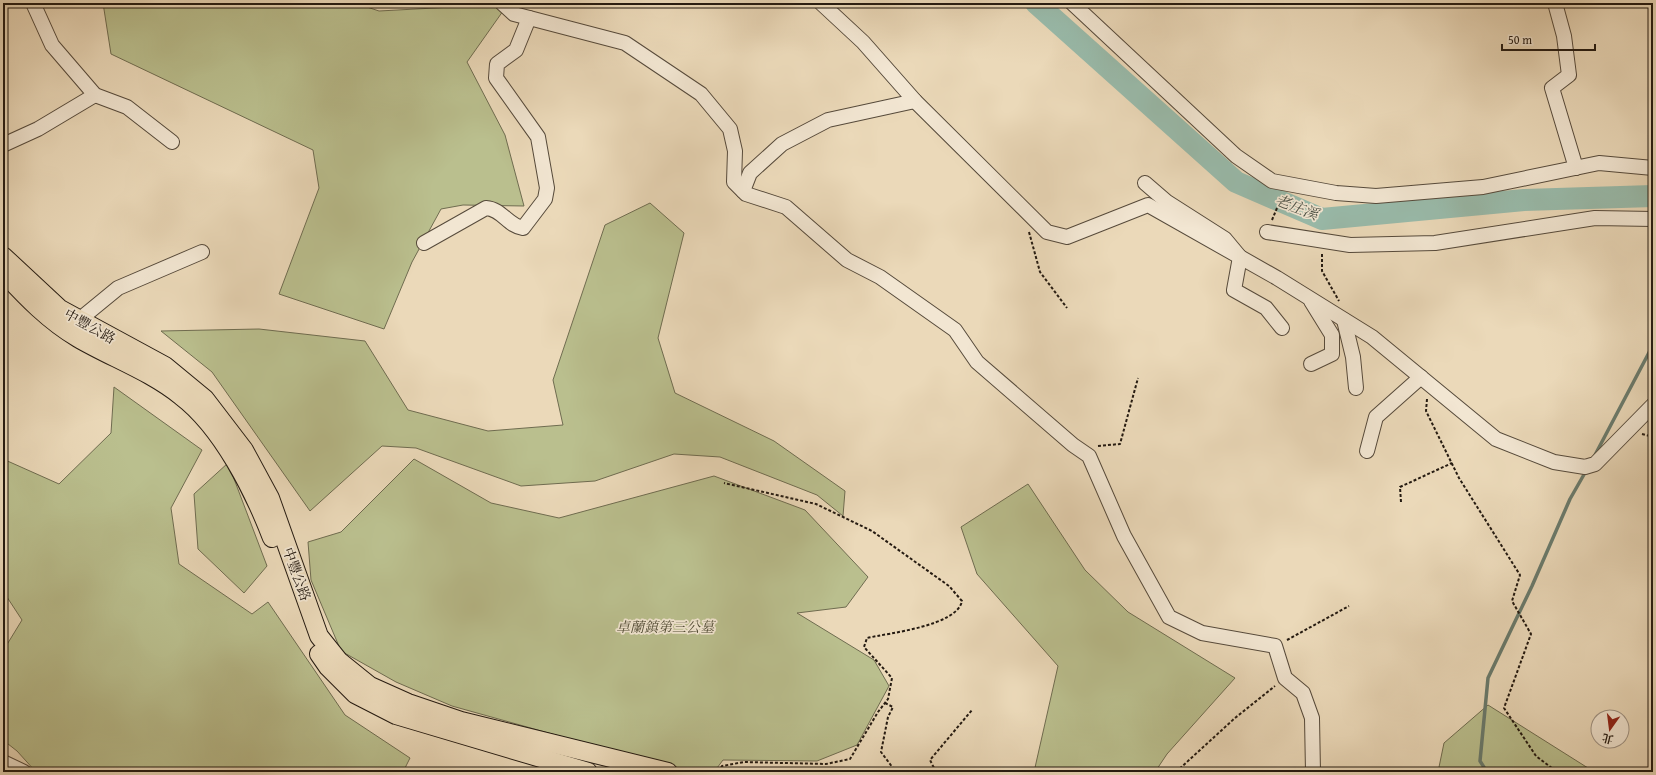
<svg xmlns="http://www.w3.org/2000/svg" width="1656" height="775" viewBox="0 0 1656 775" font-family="'Gentium Book Plus','Noto Serif TC',serif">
<rect width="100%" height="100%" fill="#ebd9b9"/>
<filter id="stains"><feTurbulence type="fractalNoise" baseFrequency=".005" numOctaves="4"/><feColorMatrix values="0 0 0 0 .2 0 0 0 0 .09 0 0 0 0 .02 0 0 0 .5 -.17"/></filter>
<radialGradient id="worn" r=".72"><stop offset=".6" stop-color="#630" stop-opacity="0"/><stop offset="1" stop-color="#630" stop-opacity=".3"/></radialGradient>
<!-- green -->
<g fill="#babf8e" stroke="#6f6c50">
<polygon points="103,3 355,3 379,11 508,4 467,62 505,135 524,206 463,205 441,209 412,262 384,329 279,294 319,188 313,150 111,54"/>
<polygon points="650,203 684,233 658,338 675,393 774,441 845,491 843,516 817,495 720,457 674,454 595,481 521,486 416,448 382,446 310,511 212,372 161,331 259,329 365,341 408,410 488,431 563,425 553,380 605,225"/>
<polygon points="114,387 202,450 171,508 179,564 252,614 268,602 345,715 410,758 403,772 36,772 17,751 3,740 3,651 22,620 3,591 3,459 59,484 111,433"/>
<polygon points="414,459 491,503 559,518 714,476 805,510 868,577 846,607 797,613 874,660 889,686 857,745 817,761 723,760 714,772 688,772 452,706 396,682 341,651 311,580 308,542 341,532"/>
<polygon points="228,463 267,566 244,593 198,549 194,494"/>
<polygon points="1028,484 1085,570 1128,612 1235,678 1167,754 1155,772 1034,772 1058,666 977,574 961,527"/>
<polygon points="1488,705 1588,768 1581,772 1438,772 1444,743"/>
</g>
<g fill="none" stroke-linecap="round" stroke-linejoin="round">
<!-- stream -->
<g stroke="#6a7b6d" stroke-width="3.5">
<polyline points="1595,455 1653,345"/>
<polyline points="1487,772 1480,761 1488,678 1532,586 1570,499 1586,471"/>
</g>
<!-- river -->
<polyline stroke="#99bbab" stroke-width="22" points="1036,3 1236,182 1322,219 1524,200 1653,196"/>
<defs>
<g id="minor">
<polyline points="33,3 52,45 95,95 127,107 172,142"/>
<polyline points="502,3 514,14 625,43 701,94 730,129 735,151 734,182 746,194 786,207 847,260 880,277 955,330 977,362 1073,445 1089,456 1124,536 1169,617 1202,633 1275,646 1285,678 1303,693 1312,718 1313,772"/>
<polyline points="821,3 863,42 915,101 1047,232 1067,237 1148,205 1277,278 1372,337 1496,439 1554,462 1585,467 1595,464 1653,405"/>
<polyline points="1072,3 1236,156 1272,181 1336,193 1376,196 1483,187 1599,163 1653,168"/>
<polyline points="1555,3 1564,36 1569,75 1552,88 1576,168"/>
<polyline points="3,145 38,129 95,95"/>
<polyline points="1145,183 1167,202 1225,239 1240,257 1234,290 1266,308 1282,328"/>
<polyline points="743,191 750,173 782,144 828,120 915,101"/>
<polyline points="1267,232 1350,245 1435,243 1595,218 1653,219"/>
<path d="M424,243L486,208C502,209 508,226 523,228L545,199L547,188L538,137L496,78L497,64L516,50L529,18"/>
<polyline points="1311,301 1332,335 1332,354 1311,364"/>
<polyline points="79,320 118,288 202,252"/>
<polyline points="1344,320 1353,357 1356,388"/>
<polyline points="1367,451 1376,417 1421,377"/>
<polyline points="3,762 24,772"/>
</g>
<g id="major">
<polyline points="3,256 60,309 165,366 205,399 244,450 270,498 319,636 339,661 370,686 408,703 461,721 668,772"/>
<path d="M3,272C26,297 49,321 78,338C112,358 150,371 181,396C222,427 254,491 272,538"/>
<polyline points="319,654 328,667 355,694 396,715 588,772"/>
</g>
</defs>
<!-- minor casing -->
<use href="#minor" stroke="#564a3b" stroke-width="16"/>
<!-- major casing -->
<use href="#major" stroke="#241a11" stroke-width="20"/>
<!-- path -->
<g stroke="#241a11" stroke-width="2" stroke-dasharray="3 2" stroke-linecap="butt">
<polyline points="1272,220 1282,196"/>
<polyline points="1029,232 1040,272 1067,308"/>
<polyline points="1322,254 1322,271 1339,301"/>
<polyline points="1427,399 1426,411 1459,478 1520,575 1512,601 1531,634 1504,708 1536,756 1557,772"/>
<polyline points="1642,434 1653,437"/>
<polyline points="1098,446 1120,444 1138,378"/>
<polyline points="1401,502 1400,487 1452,463"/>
<polyline points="1287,640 1349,606"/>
<polyline points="885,703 893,707 888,717 881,752 896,772"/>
<path d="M719,772L722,766L744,762L826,764L850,759L878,712L888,699L892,678L864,647L867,638C889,633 957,626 962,601L949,586L872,531L816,504L724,483"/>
<polyline points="936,772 930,760 972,710"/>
<polyline points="1176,772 1235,718 1275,686"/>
</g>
<!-- minor -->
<use href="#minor" stroke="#f2e6d2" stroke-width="14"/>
<!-- major -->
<use href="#major" stroke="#ebd9b9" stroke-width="18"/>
</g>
<g text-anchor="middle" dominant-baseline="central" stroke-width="3.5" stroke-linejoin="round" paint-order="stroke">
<!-- street labels -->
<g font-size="14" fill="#241a11" stroke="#f2e6d2">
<text transform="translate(90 326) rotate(29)">中豐公路</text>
<text transform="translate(297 574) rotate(70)">中豐公路</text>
</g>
<!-- park labels -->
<g font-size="14" font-style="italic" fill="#514c36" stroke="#f2e6d2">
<text x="665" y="627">卓蘭鎮第三公墓</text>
</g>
<!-- water labels -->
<g font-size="15" font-style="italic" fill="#4d5247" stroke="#f2e6d2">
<text transform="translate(1297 207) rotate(21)">老庄溪</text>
</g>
</g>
<!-- margin -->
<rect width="1656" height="775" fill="none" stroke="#ebd9b9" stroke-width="16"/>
<rect x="4" y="4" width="1648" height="767" fill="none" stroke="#241a11" stroke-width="2"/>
<rect x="8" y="8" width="1640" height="759" fill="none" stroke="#241a11"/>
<!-- north arrow -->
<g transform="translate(1610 729) rotate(194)"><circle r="19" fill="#f2e6d2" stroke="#a09485"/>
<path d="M0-3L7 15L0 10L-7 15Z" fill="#8f2418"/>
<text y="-6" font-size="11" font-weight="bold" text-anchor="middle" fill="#241a11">北</text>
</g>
<!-- scale -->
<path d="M1502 44v6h93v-6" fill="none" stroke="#241a11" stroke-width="2"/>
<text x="1508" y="44" font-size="12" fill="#241a11" stroke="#f2e6d2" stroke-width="3" paint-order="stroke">50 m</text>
<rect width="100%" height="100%" filter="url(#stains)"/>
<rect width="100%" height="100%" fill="url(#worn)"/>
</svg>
